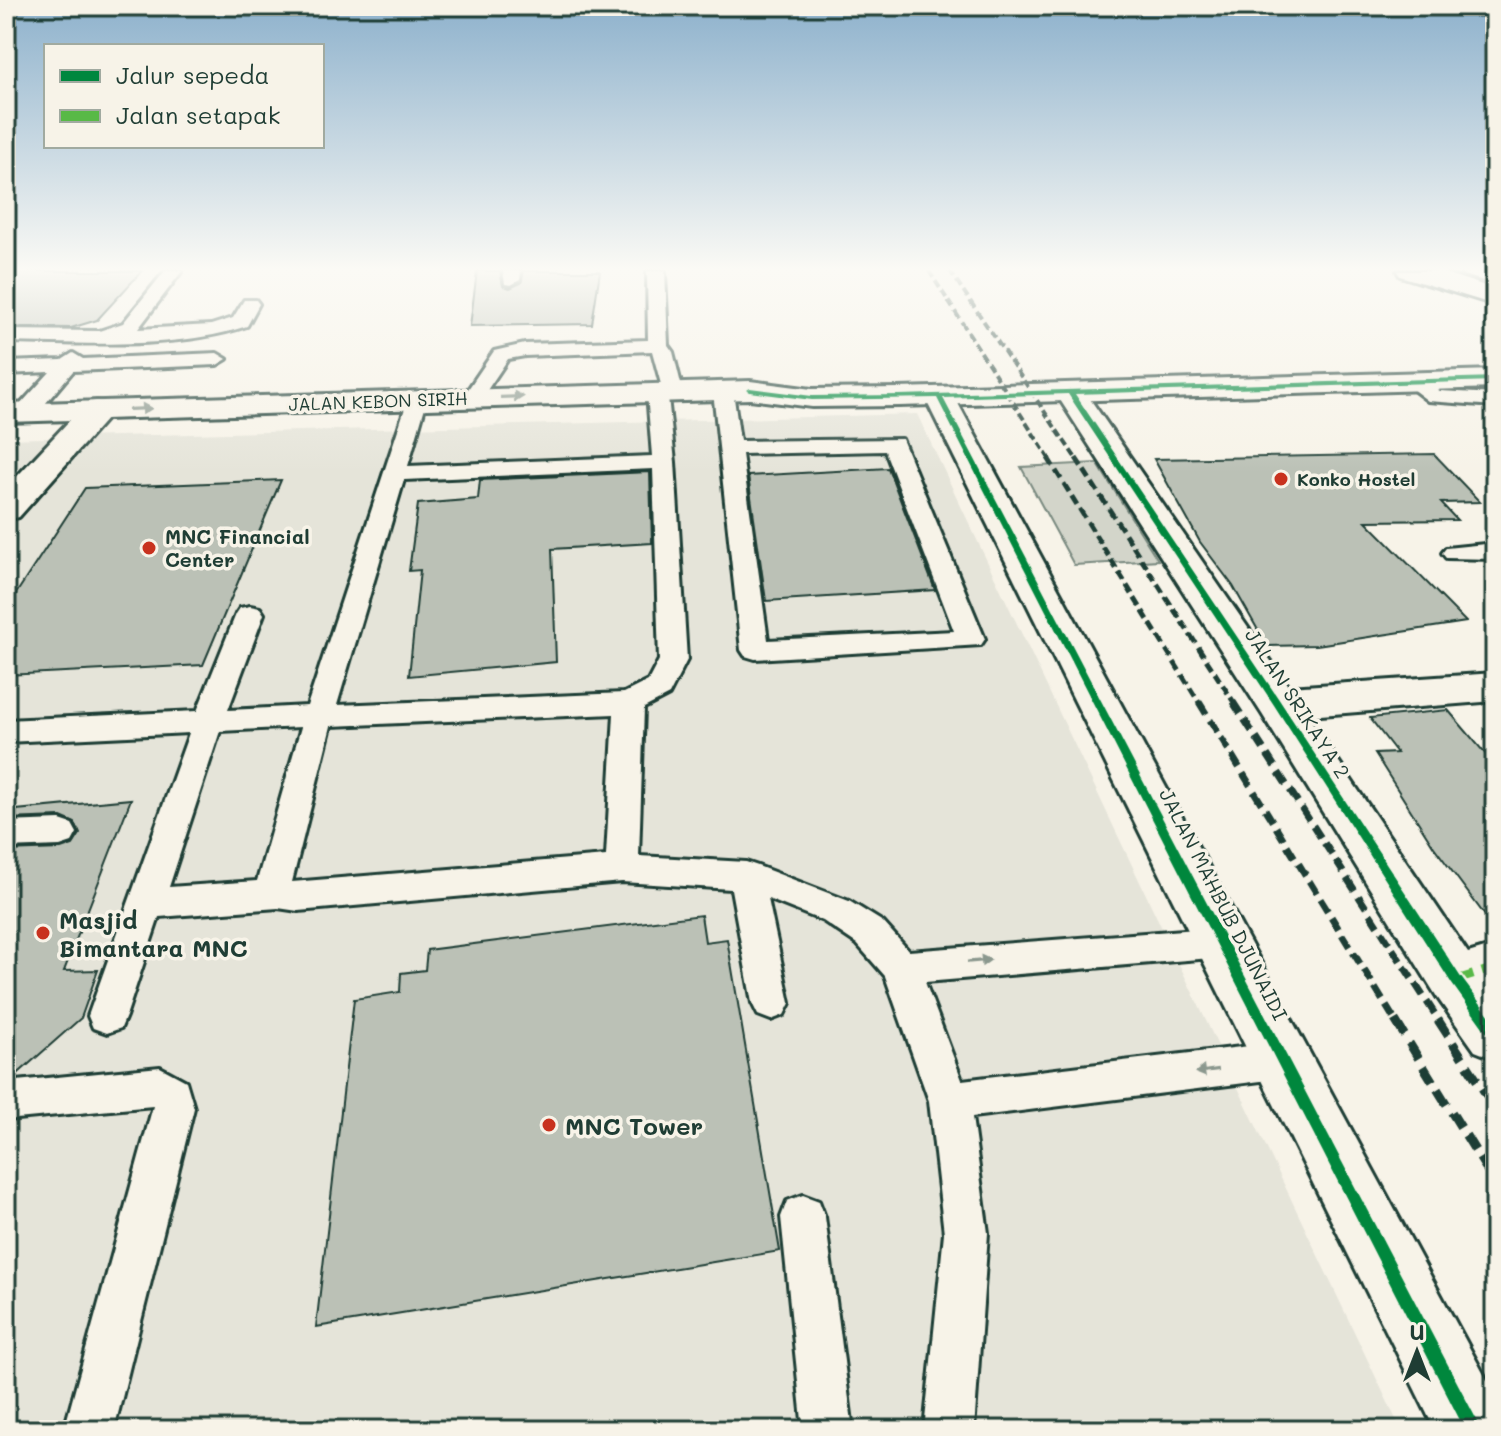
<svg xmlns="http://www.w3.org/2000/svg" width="1501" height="1436" viewBox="0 0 1501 1436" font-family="Mali,sans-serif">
<rect width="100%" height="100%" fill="#f7f3e8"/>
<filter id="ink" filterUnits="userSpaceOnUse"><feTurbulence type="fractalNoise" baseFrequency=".0125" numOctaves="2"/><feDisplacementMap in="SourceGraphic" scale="16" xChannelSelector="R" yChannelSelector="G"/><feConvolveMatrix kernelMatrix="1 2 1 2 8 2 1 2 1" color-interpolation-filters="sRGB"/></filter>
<g filter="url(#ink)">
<!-- built -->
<polygon fill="#e5e4d9" points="917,414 1401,1430 6,1430 6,439"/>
<!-- green -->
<polygon fill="#d3d5ca" stroke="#79897f" stroke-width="2" points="1097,463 1158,560 1074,565 1021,467"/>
<!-- building -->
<g fill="#bbc1b6" stroke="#1f3d34" stroke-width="2">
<polygon points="6,271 142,271 97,320 71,328 6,327"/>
<polygon points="477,271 500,271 503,286 510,288 521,283 524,271 600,271 592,324 470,326"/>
<polygon points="1434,454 1480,502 1441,503 1457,520 1366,521 1466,622 1317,645 1267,646 1233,586 1200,542 1154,459"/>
<polygon points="888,468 935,590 766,601 748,476"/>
<polygon points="650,472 652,543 552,549 556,662 409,676 420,570 409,571 418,504 478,499 480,480"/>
<polygon points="281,480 203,665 6,675 6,609 85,488"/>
<polygon points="1448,710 1495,765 1495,929 1434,847 1375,754 1397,753 1370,718"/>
<polygon points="131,799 64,971 98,970 81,1018 13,1078 6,1079 6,851 61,849 73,845 80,834 75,823 61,817 6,819 6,811"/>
<polygon points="701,915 705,942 727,939 780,1251 316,1327 354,999 400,992 401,973 425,970 427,950"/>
</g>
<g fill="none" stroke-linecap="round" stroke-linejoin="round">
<defs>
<g id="lane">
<path d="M165,271H182L138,329L211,325L233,318L244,300H256L259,304L247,326C177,350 80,343 6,342V330L99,331L123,323Z"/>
<polygon points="503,271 521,271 520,280 511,285 505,284"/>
<path d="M647,271H665L668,345L673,352L683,392L680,396L668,397L675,462L687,660L669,695L644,708L639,856L746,862L758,866L849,901L883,922L909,951L1223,927L1236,931L1241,942L1236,953L1223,957L925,982L962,1080L1284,1042L1298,1047L1304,1060L1298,1073L1284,1078L972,1117L988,1233L974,1430H924L944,1233L929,1101L885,976L857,944L823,921L768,899L790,1003L784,1015L771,1020L758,1015L752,1003L731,889L622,882L298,911L278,908L159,917L126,1016L121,1028L107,1033L93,1028L88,1016L189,733L6,742V720L197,711L236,614L240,608L250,606L260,608L264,614L228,710L307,706L409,396L416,394L427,400L408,466L652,456L647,393L650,389L662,388L652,351L525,356L508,359L479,402H465L462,398L494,351L525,344L648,340ZM653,469L659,660L648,681L624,693L337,705L404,480ZM614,714L606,856L292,882L331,726ZM301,727L257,881L169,887L220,731Z"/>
<polygon points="1461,271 1495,273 1495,284 1463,275"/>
<polygon points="73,353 83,359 217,353 227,359 217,365 73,371 34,417 18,417 15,412 18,407 50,372 6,374 6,362 62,360"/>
<polygon points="1413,376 1440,391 1495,394 1495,406 1428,401 1403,382"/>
<path d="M723,385L733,391L740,441L902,439L985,639L981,645L755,659L745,656L741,650L713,391ZM885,451L954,631L768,640L742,454Z"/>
<polygon points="1495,543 1495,559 1446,558 1442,553 1446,548"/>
<polygon points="60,820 72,824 77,833 72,842 60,846 6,848 6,822"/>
<polygon points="160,1067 186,1081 194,1108 114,1430 64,1430 153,1106 6,1120 6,1082"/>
<polygon points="803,1195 819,1201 825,1217 853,1430 803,1430 781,1217 787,1201"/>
</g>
<g id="street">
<polygon points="1070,383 1081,386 1289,687 1495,673 1495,701 1308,716 1468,953 1495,945 1495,1059 1475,1051 1437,997 1262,714 1055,392 1059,386"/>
<polygon points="939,387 950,389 954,396 1495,1395 1495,1430 1435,1430 924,396 928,389"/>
<polygon points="97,401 108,403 113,410 108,417 19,517 6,520 6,488 86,403"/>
</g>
<g id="primary">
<polygon points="1397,271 1438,271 1495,289 1495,305 1400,276"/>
<polygon points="1495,370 1495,388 899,406 812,407 750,399 6,422 6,404 750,381 812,389 899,388"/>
</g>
</defs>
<!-- lane casing -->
<use href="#lane" stroke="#1f3d34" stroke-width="6"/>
<!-- street casing -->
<use href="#street" stroke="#1f3d34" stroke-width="6"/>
<!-- primary casing -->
<use href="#primary" stroke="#1f3d34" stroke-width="6"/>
<!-- lane -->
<use href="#lane" fill="#f7f3e8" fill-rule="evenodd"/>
<!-- street -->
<use href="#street" fill="#f7f3e8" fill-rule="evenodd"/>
<!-- primary -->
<use href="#primary" fill="#f7f3e8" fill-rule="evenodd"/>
<!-- rail-far3 -->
<g stroke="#1f3d34" stroke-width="4" stroke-dasharray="8 4" stroke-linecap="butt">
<polyline points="929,271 1050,460"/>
<polyline points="950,271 1077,460"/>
</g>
<!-- rail-far2 -->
<g stroke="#1f3d34" stroke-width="5" stroke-dasharray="10 5" stroke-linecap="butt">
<polyline points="1048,458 1200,704"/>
<polyline points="1076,458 1235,704"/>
</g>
<!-- rail-far1 -->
<g stroke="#1f3d34" stroke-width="7" stroke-dasharray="14 7" stroke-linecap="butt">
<polyline points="1199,702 1396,1022"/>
<polyline points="1233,702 1440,1022"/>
</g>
<!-- rail -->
<g stroke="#1f3d34" stroke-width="9" stroke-dasharray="18 9" stroke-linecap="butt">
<polyline points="1395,1020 1495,1183"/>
<polyline points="1438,1020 1495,1108"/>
</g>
<!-- quiet -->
<polyline stroke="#58b947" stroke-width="9" stroke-dasharray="18 9" stroke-linecap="butt" points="1456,980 1495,968"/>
<defs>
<polygon id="cycleway" points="1495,377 1495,381 1075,394 1280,701 1460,976 1495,1023 1495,1039 1490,1037 1452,984 1274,705 1068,394 943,398 1482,1430 1465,1430 937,398 812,400 750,392 747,390 750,388 812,396 899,395"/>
</defs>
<!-- cycleway casing -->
<use href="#cycleway" stroke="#f7f3e8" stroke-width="5"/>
<!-- cycleway -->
<use href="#cycleway" fill="#00873e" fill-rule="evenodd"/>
</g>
<!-- one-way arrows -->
<defs><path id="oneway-solid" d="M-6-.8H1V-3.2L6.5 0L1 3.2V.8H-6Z" transform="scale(2)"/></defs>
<g fill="#8b988e">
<use href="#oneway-solid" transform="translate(512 397) rotate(-2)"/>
<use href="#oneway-solid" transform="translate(140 409) rotate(-2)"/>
<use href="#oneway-solid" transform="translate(979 961) rotate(-5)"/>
<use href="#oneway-solid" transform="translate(1207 1071) rotate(172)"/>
</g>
</g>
<!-- sky -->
<linearGradient id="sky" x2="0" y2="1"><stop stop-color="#8db1cc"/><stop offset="0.57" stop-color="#fbfaf5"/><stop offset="1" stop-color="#fbfaf5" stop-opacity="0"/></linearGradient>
<rect width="1501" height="472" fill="url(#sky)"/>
<!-- markers -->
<g fill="#c8321e" stroke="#f7f3e8" stroke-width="3">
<circle cx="1281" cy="479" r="8"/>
<circle cx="149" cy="548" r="8"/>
<circle cx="43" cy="933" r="8"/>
<circle cx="549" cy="1125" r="8"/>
</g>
<g text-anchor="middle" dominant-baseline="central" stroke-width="7" stroke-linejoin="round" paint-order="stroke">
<!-- far-street labels -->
<g font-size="18" fill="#1f3d34" stroke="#f7f3e8">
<text transform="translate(378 401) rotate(-2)">JALAN KEBON SIRIH</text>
</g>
<!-- far-poi labels -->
<g font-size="18" font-weight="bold" fill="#1f3d34" stroke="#f7f3e8" text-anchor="start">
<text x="1297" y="479">Konko Hostel</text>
</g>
<!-- poi labels -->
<g font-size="20" font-weight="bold" fill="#1f3d34" stroke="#f7f3e8" text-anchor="start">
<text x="165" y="536">MNC Financial<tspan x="165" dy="23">Center</tspan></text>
</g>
<!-- street labels -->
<g font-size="20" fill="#1f3d34" stroke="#f7f3e8">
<text transform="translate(1298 703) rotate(57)">JALAN SRIKAYA 2</text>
<text transform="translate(1224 904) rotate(63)">JALAN MAHBUB DJUNAIDI</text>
</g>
<!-- near-poi labels -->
<g font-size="24" font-weight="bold" fill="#1f3d34" stroke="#f7f3e8" text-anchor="start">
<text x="59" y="919">Masjid<tspan x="59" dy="28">Bimantara MNC</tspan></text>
<text x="565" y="1125">MNC Tower</text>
</g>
</g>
<!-- margin -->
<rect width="1501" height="1436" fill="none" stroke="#f7f3e8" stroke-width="32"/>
<rect x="16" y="16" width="1469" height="1404" fill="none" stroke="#1f3d34" stroke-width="3" filter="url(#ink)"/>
<!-- legend -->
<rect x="44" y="44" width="280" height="104" fill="#f7f3e8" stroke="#a1aaa0" stroke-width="2"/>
<rect x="60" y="70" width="40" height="12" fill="#00873e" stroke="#a1aaa0" stroke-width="2"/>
<text x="116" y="84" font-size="24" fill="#1f3d34">Jalur sepeda</text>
<rect x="60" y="110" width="40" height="12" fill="#58b947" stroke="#a1aaa0" stroke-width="2"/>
<text x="116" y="124" font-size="24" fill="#1f3d34">Jalan setapak</text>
<!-- north arrow -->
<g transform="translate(1417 1352)" stroke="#f7f3e8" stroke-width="6" paint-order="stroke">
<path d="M0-6L14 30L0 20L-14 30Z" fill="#1f3d34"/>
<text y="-12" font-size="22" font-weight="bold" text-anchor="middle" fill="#1f3d34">U</text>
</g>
</svg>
